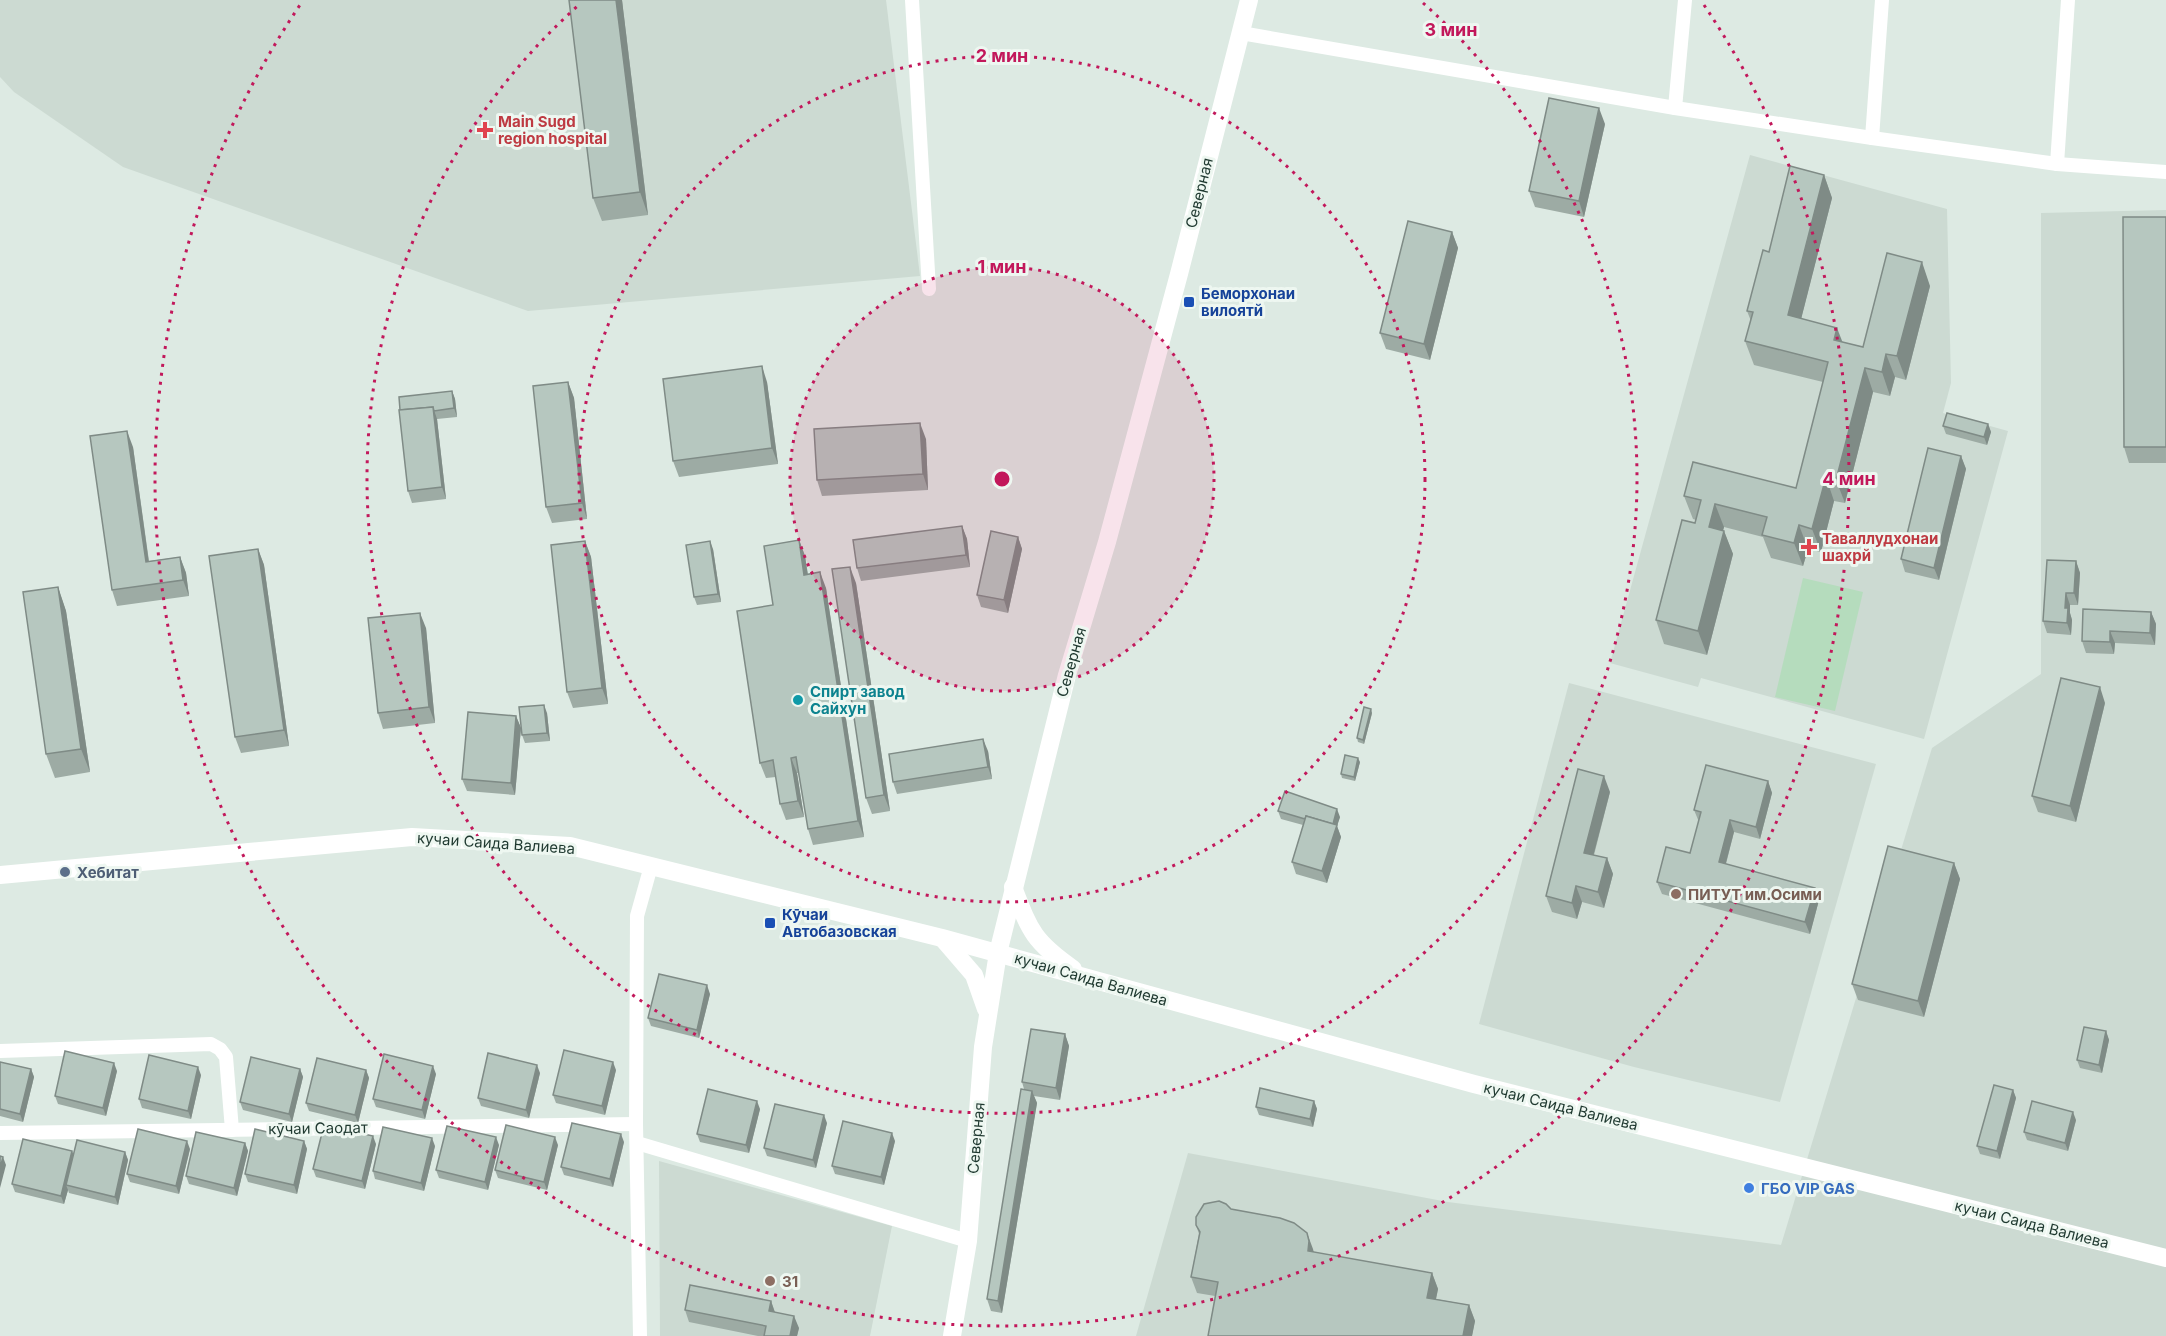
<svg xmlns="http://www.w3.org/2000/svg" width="2166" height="1336" viewBox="0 0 2166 1336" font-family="Inter,sans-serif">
<rect width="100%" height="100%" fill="#ddeae3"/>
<!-- built -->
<g fill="#ccdad2">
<polygon points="0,0 886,0 920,276 528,311 123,167 14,92 0,77"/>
<polygon points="1750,155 1947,209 1951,383 1943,413 2008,431 1924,739 1701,678 1698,687 1610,663"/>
<polygon points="2166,210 2166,1336 1136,1336 1188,1153 1448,1202 1781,1245 1932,748 2041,674 2041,213"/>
<polygon points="1569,683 1876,764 1780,1102 1634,1067 1479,1024"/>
<polygon points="659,1161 892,1226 870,1336 660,1336"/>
</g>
<!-- green -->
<polygon fill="#b5dcbd" points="1803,578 1863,592 1835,711 1775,697"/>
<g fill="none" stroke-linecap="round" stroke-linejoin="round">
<!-- street -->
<g stroke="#fff" stroke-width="14">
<polyline points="912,0 929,289"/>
<polyline points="1241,33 1675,108 1872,138 2057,164 2166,172"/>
<polyline points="1675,108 1685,0"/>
<polyline points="1872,138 1882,0"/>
<polyline points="2057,164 2068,0"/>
<polyline points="0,1051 211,1044 220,1049 226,1057 232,1130"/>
<polyline points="0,1133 636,1124"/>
<polyline points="637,1143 968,1241"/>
<polyline points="640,1336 636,1124 637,916 651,866"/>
</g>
<!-- secondary -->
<g stroke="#fff" stroke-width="18">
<polyline points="0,875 412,837 570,846 942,938 1474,1084 2166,1258"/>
<path d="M1013,887C1030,931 1033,941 1073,969"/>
<polyline points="943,939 974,975 986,1009"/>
<polyline points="952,1336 968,1241 983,1047 998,953 1067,675 1107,542 1179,274 1249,0"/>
</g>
</g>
<!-- wall -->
<g fill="#9daba4">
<polygon points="569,0 622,0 648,215 602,221 593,198"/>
<polygon points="1605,124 1584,217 1535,207 1529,191"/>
<polygon points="1824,175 1832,198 1801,319 1842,342 1863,347 1930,286 1906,380 1895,377 1890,396 1873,392 1845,503 1834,501 1821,552 1808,549 1803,566 1771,558 1763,537 1724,527 1723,530 1724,531 1733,554 1707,655 1664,644 1656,620 1696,520 1693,519 1684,496 1796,488 1823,382 1754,365 1745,341 1751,321 1747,311 1769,252"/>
<polygon points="2166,217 2166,463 2129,463 2124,447"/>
<polygon points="1452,232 1458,248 1430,360 1386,349 1380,333"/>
<polygon points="568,382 574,398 587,519 552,523 546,507"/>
<polygon points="767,382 778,464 679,477 673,461"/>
<polygon points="452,391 455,399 457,417 437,419 446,499 412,503 408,491 400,410"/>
<polygon points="1988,424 1991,432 1987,445 1946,434 1943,426"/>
<polygon points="926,439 928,490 822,496 817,480"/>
<polygon points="133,447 149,561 180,557 186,573 189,596 117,606 112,590"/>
<polygon points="1961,456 1966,469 1939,580 1905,572 1901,559"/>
<polygon points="962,526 967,539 970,567 861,581 857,568"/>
<polygon points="1018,537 1022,549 1008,613 981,607 977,595"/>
<polygon points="799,540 805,556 808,574 826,588 864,837 813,845 808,829 799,773 797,773 804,817 786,820 780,804 776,777 766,778 760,763 773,605"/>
<polygon points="585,541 591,557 608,704 573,708 567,692"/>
<polygon points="258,549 264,565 289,746 241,753 235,737"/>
<polygon points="713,549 721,602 697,605 694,597"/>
<polygon points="2076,561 2080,573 2078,605 2070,605 2070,613 2072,620 2071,635 2047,633 2043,621"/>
<polygon points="856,583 890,811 872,814 866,798"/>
<polygon points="58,587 66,611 90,772 55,778 46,754"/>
<polygon points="2151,612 2156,624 2155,645 2115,643 2114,654 2086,653 2082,641"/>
<polygon points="426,628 435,723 383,729 378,713"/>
<polygon points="2105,703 2076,822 2038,812 2032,796"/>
<polygon points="547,713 550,741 525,743 522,735"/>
<polygon points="1372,713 1364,744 1358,742 1357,738"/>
<polygon points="516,716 521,728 515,795 467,791 462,779"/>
<polygon points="988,751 992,779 897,794 893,782"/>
<polygon points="1360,762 1355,781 1342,778 1341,774"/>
<polygon points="1768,781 1772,793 1760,839 1734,832 1726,864 1819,900 1810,934 1662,894 1657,882 1690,853 1699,822 1694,810"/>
<polygon points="1610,792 1594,855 1607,858 1613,874 1604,908 1582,902 1577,919 1552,912 1546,896"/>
<polygon points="1278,811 1340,817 1337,826 1341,837 1327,883 1296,874 1292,862 1303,825 1281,819"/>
<polygon points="1954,863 1960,879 1924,1017 1858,1000 1852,984"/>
<polygon points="710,994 699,1038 651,1026 648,1018"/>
<polygon points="2106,1031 2109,1040 2102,1073 2080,1068 2077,1060"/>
<polygon points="1065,1034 1069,1046 1060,1100 1034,1096 1037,1103 1002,1313 991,1311 987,1299 1024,1089 1022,1082"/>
<polygon points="0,1062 31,1069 34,1077 23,1122 0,1116"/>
<polygon points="300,1069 303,1077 292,1122 243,1110 240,1102"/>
<polygon points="366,1070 369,1078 358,1123 309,1111 306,1103"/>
<polygon points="616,1070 605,1115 556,1103 553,1095"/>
<polygon points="117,1071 106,1116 58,1104 55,1096"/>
<polygon points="540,1073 529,1118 481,1106 478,1098"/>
<polygon points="436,1074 425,1119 376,1107 373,1099"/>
<polygon points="201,1075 191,1119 142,1108 139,1099"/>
<polygon points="2013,1090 2016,1098 2000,1159 1980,1154 1977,1146"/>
<polygon points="1314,1101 1317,1109 1313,1127 1259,1115 1256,1107"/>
<polygon points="760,1109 749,1153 700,1142 697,1134"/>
<polygon points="2076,1120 2068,1151 2027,1140 2024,1132"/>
<polygon points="827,1123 816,1168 767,1156 764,1148"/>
<polygon points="304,1141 307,1149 297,1194 248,1182 245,1174"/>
<polygon points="895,1141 884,1185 835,1174 832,1166"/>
<polygon points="624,1142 613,1187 564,1175 561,1167"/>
<polygon points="245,1143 248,1151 237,1196 189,1184 186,1176"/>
<polygon points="376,1144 365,1189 316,1177 313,1169"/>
<polygon points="499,1145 488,1190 439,1178 436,1170"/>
<polygon points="558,1145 547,1190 498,1178 495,1170"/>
<polygon points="435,1146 424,1191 375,1179 373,1171"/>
<polygon points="190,1149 179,1194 130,1182 127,1174"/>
<polygon points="72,1151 73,1154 125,1152 128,1160 118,1205 69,1193 68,1190 64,1204 15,1192 12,1184"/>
<polygon points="1231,1209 1313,1252 1432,1273 1438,1289 1436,1299 1469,1305 1475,1321 1472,1336 1208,1336 1215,1296 1197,1293 1191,1277 1199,1234 1196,1225"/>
<polygon points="771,1301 775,1312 799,1328 797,1336 758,1336 689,1322 685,1310"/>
</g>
<!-- shaded-wall -->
<g fill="#7f8b86">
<polygon points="616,0 622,0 648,215 640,192"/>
<polygon points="1599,108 1605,124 1584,217 1579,201"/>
<polygon points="1824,175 1832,198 1796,339 1788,315"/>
<polygon points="1452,232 1458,248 1430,360 1424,344"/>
<polygon points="1922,262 1930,286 1906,380 1897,356"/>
<polygon points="1837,328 1846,351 1834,340"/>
<polygon points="1886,354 1895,377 1890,396 1882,372"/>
<polygon points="762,366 767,382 778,464 772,448"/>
<polygon points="1865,368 1873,392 1845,503 1836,480"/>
<polygon points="568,382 574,398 587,519 582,503"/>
<polygon points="452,391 455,399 457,417 454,408"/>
<polygon points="433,407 437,419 446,499 442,487"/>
<polygon points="920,423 926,439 928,490 923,474"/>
<polygon points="1988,424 1991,432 1987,445 1984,437"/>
<polygon points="127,431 133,447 151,578 146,562"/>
<polygon points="1961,456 1966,469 1939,580 1934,568"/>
<polygon points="1826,477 1834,501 1821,552 1812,529"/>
<polygon points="1715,504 1724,527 1718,550 1709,527"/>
<polygon points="1799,525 1808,549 1803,566 1794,543"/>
<polygon points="962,526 967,539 970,567 966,555"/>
<polygon points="1724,531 1733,554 1707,655 1698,631"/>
<polygon points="1018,537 1022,549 1008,613 1004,600"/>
<polygon points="799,540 805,556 810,591 804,575"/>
<polygon points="585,541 591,557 608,704 602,688"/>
<polygon points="710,541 713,549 721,602 718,594"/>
<polygon points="258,549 264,565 289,746 284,730"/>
<polygon points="180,557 186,573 189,596 183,580"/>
<polygon points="2076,561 2080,573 2078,605 2074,593"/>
<polygon points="850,567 856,583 890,811 884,795"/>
<polygon points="820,572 826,588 864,837 858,821"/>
<polygon points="58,587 66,611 90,772 81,749"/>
<polygon points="2066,593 2070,605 2070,613 2072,620 2071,635 2067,623 2065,608"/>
<polygon points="2151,612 2156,624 2155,645 2150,633"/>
<polygon points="420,613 426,628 435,723 429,707"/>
<polygon points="2110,631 2115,643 2114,654 2110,642"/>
<polygon points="2100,687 2105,703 2076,822 2070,806"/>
<polygon points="544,705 547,713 550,741 547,733"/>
<polygon points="1371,709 1372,713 1364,744 1363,740"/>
<polygon points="516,716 521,728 515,795 511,783"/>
<polygon points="983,739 988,751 992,779 988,767"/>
<polygon points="791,758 797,773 804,817 798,801"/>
<polygon points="1358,758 1360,762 1355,781 1354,777"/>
<polygon points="1604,776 1610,792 1590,868 1584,853"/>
<polygon points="1768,781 1772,793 1760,839 1756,827"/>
<polygon points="1337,809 1340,817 1337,826 1341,837 1327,883 1322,871 1332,827"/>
<polygon points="1730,820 1734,832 1723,874 1719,862"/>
<polygon points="1607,858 1613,874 1604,908 1598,892"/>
<polygon points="1954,863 1960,879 1924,1017 1918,1001"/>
<polygon points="1576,886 1582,902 1577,919 1572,903"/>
<polygon points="1815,888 1819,900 1810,934 1805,922"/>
<polygon points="707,985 710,994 699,1038 697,1030"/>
<polygon points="2106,1031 2109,1040 2102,1073 2099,1065"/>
<polygon points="1065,1034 1069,1046 1060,1100 1056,1088"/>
<polygon points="613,1062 616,1070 605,1115 602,1106"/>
<polygon points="114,1063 117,1071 106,1116 103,1108"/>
<polygon points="537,1065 540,1073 529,1118 526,1110"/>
<polygon points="433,1066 436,1074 425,1119 422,1110"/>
<polygon points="198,1067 201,1075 191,1119 188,1111"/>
<polygon points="31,1069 34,1077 23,1122 20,1114"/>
<polygon points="300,1069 303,1077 292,1122 289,1114"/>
<polygon points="366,1070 369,1078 358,1123 355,1115"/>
<polygon points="2013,1090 2016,1098 2000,1159 1997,1151"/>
<polygon points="1032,1091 1037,1103 1002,1313 998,1301"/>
<polygon points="757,1101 760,1109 749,1153 746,1145"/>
<polygon points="1314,1101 1317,1109 1313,1127 1310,1119"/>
<polygon points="2073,1112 2076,1120 2068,1151 2065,1143"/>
<polygon points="824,1115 827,1123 816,1168 813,1160"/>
<polygon points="892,1133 895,1141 884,1185 881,1177"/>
<polygon points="621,1134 624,1142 613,1187 610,1179"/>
<polygon points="373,1136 376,1144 365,1189 362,1181"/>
<polygon points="496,1137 499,1145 488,1190 485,1182"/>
<polygon points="555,1137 558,1145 547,1190 544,1182"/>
<polygon points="432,1138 435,1146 424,1191 421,1183"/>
<polygon points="187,1141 190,1149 179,1194 176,1186"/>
<polygon points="304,1141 307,1149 297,1194 294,1185"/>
<polygon points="245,1143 248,1151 237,1196 234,1188"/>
<polygon points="72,1151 75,1159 66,1185 68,1190 64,1204 61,1196"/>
<polygon points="125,1152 128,1160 118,1205 115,1197"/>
<polygon points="3,1157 6,1165 0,1188 0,1168"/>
<polygon points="1307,1233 1313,1249 1315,1257 1308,1251"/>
<polygon points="1432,1273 1438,1289 1433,1313 1427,1298"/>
<polygon points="771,1301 775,1313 769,1311"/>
<polygon points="1469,1305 1475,1321 1472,1336 1463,1336"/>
<polygon points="794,1316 799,1328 797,1336 790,1336"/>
</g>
<!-- building -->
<g fill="#b6c7bf" stroke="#7f8b86" stroke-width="1.5">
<polygon points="569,0 616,0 640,192 593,198"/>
<polygon points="1549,98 1599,108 1579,201 1529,191"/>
<polygon points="1790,166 1824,175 1788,315 1837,328 1834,340 1863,347 1887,253 1922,262 1897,356 1886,354 1882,372 1865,368 1836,480 1826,477 1812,529 1799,525 1794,543 1762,535 1767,517 1715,504 1709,527 1724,531 1698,631 1656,620 1682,520 1695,523 1701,500 1684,496 1693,462 1796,488 1828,362 1745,341 1753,312 1747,311 1763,250 1769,252"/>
<polygon points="2123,217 2166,217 2166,447 2124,447"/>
<polygon points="1408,221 1452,232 1424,344 1380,333"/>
<polygon points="762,366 772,448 673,461 663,379"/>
<polygon points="568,382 582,503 546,507 533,386"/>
<polygon points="452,391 454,408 434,411 433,407 400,410 399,397"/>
<polygon points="433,407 442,487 408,491 399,410"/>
<polygon points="1947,413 1988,424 1984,437 1943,426"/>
<polygon points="920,423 923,474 817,480 814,429"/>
<polygon points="127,431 146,562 180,557 183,580 112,590 90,436"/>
<polygon points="1928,448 1961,456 1934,568 1901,559"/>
<polygon points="962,526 966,555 857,568 853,540"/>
<polygon points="991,531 1018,537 1004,600 977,595"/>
<polygon points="799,540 804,575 820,572 858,821 808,829 796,757 791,758 798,801 780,804 773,760 760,763 737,611 773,605 764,546"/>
<polygon points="585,541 602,688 567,692 551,545"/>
<polygon points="710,541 718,594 694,597 686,545"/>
<polygon points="258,549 284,730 235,737 209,556"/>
<polygon points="2047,560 2076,561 2074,593 2066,593 2065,608 2068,608 2067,623 2043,621"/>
<polygon points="850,567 884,795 866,798 832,569"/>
<polygon points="58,587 81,749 46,754 23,592"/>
<polygon points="2083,609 2151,612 2150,633 2110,631 2110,642 2082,641"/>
<polygon points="420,613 429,707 378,713 368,618"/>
<polygon points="2061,678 2100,687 2070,806 2032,796"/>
<polygon points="544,705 547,733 522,735 519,707"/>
<polygon points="1364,707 1371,709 1363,740 1357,738"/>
<polygon points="468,712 516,716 511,783 462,779"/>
<polygon points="983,739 988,767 893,782 889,754"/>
<polygon points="1345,755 1358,758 1354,777 1341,774"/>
<polygon points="1706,765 1768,781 1756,827 1730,820 1719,862 1815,888 1805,922 1657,882 1666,847 1690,853 1701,812 1694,810"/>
<polygon points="1578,769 1604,776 1584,853 1607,858 1598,892 1576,886 1572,903 1546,896"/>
<polygon points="1285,791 1337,809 1333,824 1306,816 1305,819 1278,811"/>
<polygon points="1306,816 1337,825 1322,871 1292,862"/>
<polygon points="1888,846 1954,863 1918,1001 1852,984"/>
<polygon points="659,974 707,985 697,1030 648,1018"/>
<polygon points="2084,1027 2106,1031 2099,1065 2077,1060"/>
<polygon points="1031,1029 1065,1034 1056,1088 1022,1082"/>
<polygon points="564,1050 613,1062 602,1106 553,1095"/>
<polygon points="65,1051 114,1063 103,1108 55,1096"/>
<polygon points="488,1053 537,1065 526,1110 478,1098"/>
<polygon points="384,1054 433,1066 422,1110 373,1099"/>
<polygon points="149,1055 198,1067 188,1111 139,1099"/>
<polygon points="251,1057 300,1069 289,1114 240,1102"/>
<polygon points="317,1058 366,1070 355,1115 306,1103"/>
<polygon points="0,1062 31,1069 20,1114 0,1109"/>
<polygon points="1994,1085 2013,1090 1997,1151 1977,1146"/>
<polygon points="1260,1088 1314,1101 1310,1119 1256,1107"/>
<polygon points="708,1089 757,1101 746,1145 697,1134"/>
<polygon points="1021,1089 1032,1091 998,1301 987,1299"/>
<polygon points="2032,1101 2073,1112 2065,1143 2024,1132"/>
<polygon points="775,1104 824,1115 813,1160 764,1148"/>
<polygon points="843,1121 892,1133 881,1177 832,1166"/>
<polygon points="572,1123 621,1134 610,1179 561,1167"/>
<polygon points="324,1125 373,1136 362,1181 313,1169"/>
<polygon points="506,1125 555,1137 544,1182 495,1170"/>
<polygon points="447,1126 496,1137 485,1182 436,1170"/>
<polygon points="383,1127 432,1138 421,1183 373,1171"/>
<polygon points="138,1129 187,1141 176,1186 127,1174"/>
<polygon points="255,1129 304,1141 294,1185 245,1174"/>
<polygon points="196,1132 245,1143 234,1188 186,1176"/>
<polygon points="23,1139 72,1151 61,1196 12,1184"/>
<polygon points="77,1140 125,1152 115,1197 66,1185"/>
<polygon points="0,1156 3,1157 0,1168"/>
<polygon points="1219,1201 1226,1204 1231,1209 1280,1218 1294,1223 1307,1233 1309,1241 1308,1251 1432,1273 1427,1298 1469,1305 1463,1336 1208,1336 1218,1282 1191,1277 1200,1232 1196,1225 1196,1217 1204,1204"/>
<polygon points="690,1285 771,1301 769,1311 794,1316 790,1336 764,1336 766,1326 685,1310"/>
</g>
<!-- distance rings -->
<circle cx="1002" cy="479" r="212" fill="#c2185b" fill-opacity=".12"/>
<g fill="none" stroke="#c2185b" stroke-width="3" stroke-dasharray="3 6">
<circle cx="1002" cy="479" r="212"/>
<circle cx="1002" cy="479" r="423"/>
<path d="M1423 3A635 635 0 1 1 581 3"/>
<path d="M1704 5A847 847 0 1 1 300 5"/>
</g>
<!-- markers -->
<g fill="#e0444e" stroke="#eef7f1" stroke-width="2">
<path d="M482 121h6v6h6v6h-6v6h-6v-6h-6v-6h6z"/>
<path d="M1806 538h6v6h6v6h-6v6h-6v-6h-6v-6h6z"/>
</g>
<g fill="#1a4fb4" stroke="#eef7f1" stroke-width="2">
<rect x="1183" y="296" width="12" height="12" rx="3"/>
<rect x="764" y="917" width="12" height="12" rx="3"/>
</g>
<circle fill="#0f9aa8" stroke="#eef7f1" stroke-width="2" cx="798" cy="700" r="6"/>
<circle fill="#5c6f8a" stroke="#eef7f1" stroke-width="2" cx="65" cy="872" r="6"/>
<g fill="#8d6e63" stroke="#eef7f1" stroke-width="2">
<circle cx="1676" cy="894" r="6"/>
<circle cx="770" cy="1281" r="6"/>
</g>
<circle fill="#3f7fe0" stroke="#eef7f1" stroke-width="2" cx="1749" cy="1188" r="6"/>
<g text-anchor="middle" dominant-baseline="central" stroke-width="6" stroke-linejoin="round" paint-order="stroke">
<!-- health labels -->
<g font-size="15" font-weight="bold" fill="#be3a42" stroke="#eef7f1" text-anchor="start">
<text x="498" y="121">Main Sugd<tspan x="498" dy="17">region hospital</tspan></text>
<text x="1822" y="538">Таваллудхонаи<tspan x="1822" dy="17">шахрй</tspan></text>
</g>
<!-- street labels -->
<g font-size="15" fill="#1f3930" stroke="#eef7f1">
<text transform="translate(1199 193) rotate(-76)">Северная</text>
<text transform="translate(1071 662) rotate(-74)">Северная</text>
<text transform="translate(496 843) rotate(4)">кучаи Саида Валиева</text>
<text transform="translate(1091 979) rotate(16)">кучаи Саида Валиева</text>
<text transform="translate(1561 1106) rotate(14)">кучаи Саида Валиева</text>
<text transform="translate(318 1128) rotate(-1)">кӯчаи Саодат</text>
<text transform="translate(976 1138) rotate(-85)">Северная</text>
<text transform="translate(2032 1224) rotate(14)">кучаи Саида Валиева</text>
</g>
<!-- transit labels -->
<g font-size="15" font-weight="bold" fill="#164399" stroke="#eef7f1" text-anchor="start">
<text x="1201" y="293">Беморхонаи<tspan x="1201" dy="17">вилоятй</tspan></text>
<text x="782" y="914">Кӯчаи<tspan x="782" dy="17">Автобазовская</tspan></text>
</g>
<!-- culture labels -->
<g font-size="15" font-weight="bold" fill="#0d838f" stroke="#eef7f1" text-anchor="start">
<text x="810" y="691">Спирт завод<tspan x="810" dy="17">Сайхун</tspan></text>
</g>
<!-- service labels -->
<g font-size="15" font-weight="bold" fill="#4e5e75" stroke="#eef7f1" text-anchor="start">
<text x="77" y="872">Хебитат</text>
</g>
<!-- education labels -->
<g font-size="15" font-weight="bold" fill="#785e54" stroke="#eef7f1" text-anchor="start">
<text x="1688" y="894">ПИТУТ им.Осими</text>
<text x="782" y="1281">31</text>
</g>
<!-- shop labels -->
<g font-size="15" font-weight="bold" fill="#366cbe" stroke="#eef7f1" text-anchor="start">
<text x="1761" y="1188">ГБО VIP GAS</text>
</g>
</g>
<circle cx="1002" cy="479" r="9" fill="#c2185b" stroke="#eef7f1" stroke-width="3"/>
<g font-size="18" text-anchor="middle" font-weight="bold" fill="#c2185b" stroke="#eef7f1" stroke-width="6" stroke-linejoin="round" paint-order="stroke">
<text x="1451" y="36">3 мин</text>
<text x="1002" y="62">2 мин</text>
<text x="1002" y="273">1 мин</text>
<text x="1849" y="485">4 мин</text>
</g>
</svg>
